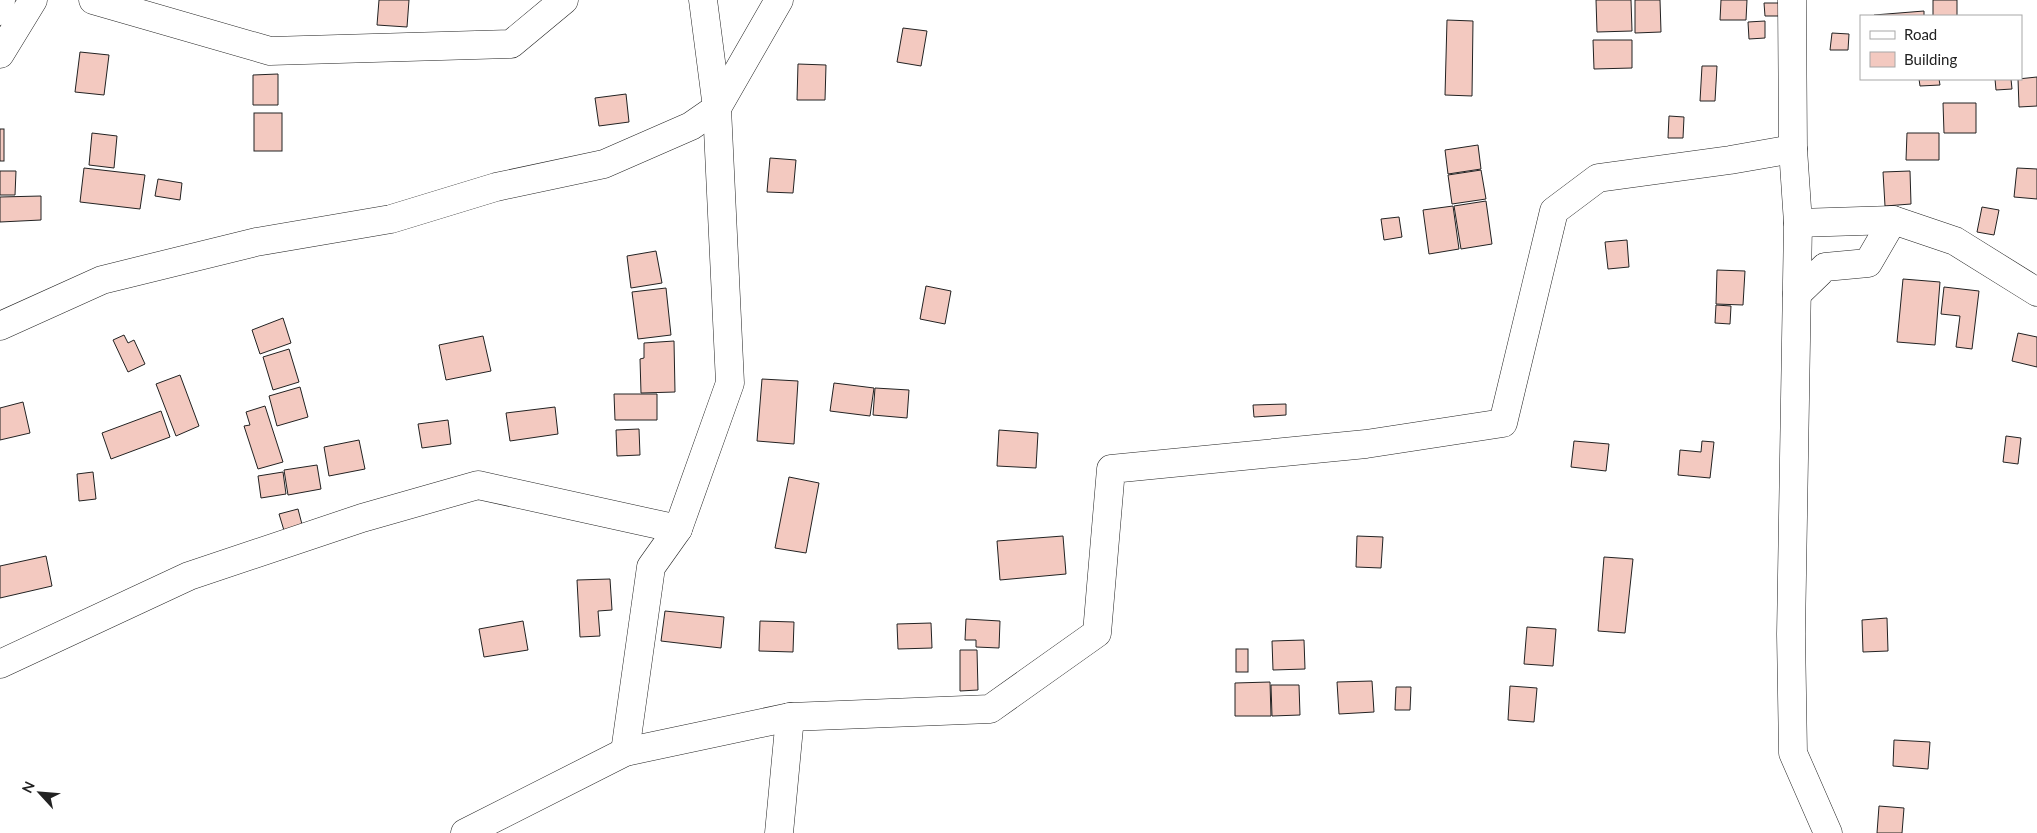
<svg xmlns="http://www.w3.org/2000/svg" width="2037" height="833" viewBox="0 0 2037 833" font-family="Lato,sans-serif">
<rect width="100%" height="100%" fill="#fff"/>
<!-- building -->
<g fill="#f3c9c0" stroke="#222">
<polygon points="379,0 409,0 407,27 377,25"/>
<polygon points="1596,0 1631,0 1632,31 1597,32"/>
<polygon points="1635,0 1660,0 1661,32 1635,33"/>
<polygon points="1721,0 1747,0 1746,20 1720,20"/>
<rect x="1933" y="0" width="24" height="16"/>
<polygon points="1764,3 1780,3 1780,16 1765,16"/>
<polygon points="1924,11 1924,16 1874,16 1874,15"/>
<polygon points="1447,20 1473,21 1472,96 1445,95"/>
<polygon points="1765,21 1765,38 1749,39 1748,22"/>
<polygon points="903,28 927,31 921,66 897,62"/>
<polygon points="1832,33 1849,34 1848,50 1830,50"/>
<polygon points="1593,40 1632,40 1632,68 1594,69"/>
<polygon points="80,52 109,55 104,95 75,92"/>
<polygon points="798,64 826,65 825,100 797,100"/>
<polygon points="1702,66 1717,66 1715,101 1700,101"/>
<polygon points="278,74 278,105 253,105 253,75"/>
<polygon points="2037,77 2037,106 2019,107 2018,79"/>
<polygon points="1919,79 1939,79 1940,85 1920,86"/>
<polygon points="1995,79 2011,79 2012,89 1996,90"/>
<polygon points="626,94 629,122 599,126 595,98"/>
<polygon points="1943,103 1976,103 1976,133 1944,133"/>
<rect x="254" y="113" width="28" height="38"/>
<polygon points="1669,116 1684,117 1683,138 1668,138"/>
<rect x="0" y="129" width="4" height="32"/>
<polygon points="92,133 117,136 114,168 89,165"/>
<polygon points="1907,133 1939,133 1939,160 1906,160"/>
<polygon points="1478,145 1481,169 1448,174 1445,150"/>
<polygon points="770,158 796,160 793,193 767,192"/>
<polygon points="84,168 145,175 140,209 80,202"/>
<polygon points="2017,168 2037,169 2037,199 2014,197"/>
<polygon points="1481,170 1486,199 1452,204 1448,175"/>
<polygon points="0,171 16,171 15,195 0,195"/>
<polygon points="1910,171 1911,204 1885,206 1883,172"/>
<polygon points="158,179 182,183 180,200 155,196"/>
<polygon points="41,196 41,220 0,222 0,197"/>
<polygon points="1486,201 1492,244 1461,249 1454,206"/>
<polygon points="1453,206 1459,249 1429,254 1423,210"/>
<polygon points="1982,207 1999,210 1994,235 1977,232"/>
<polygon points="1399,217 1402,237 1384,240 1381,219"/>
<polygon points="1627,240 1629,267 1608,269 1605,242"/>
<polygon points="656,251 662,283 631,288 627,256"/>
<polygon points="1717,270 1745,271 1743,305 1716,304"/>
<polygon points="1903,279 1940,282 1935,345 1897,342"/>
<polygon points="926,286 951,291 945,324 920,319"/>
<polygon points="1944,287 1979,291 1972,349 1956,347 1960,316 1941,314"/>
<polygon points="666,288 671,335 638,339 632,292"/>
<polygon points="1716,305 1731,306 1730,324 1715,323"/>
<polygon points="283,318 291,343 260,354 252,330"/>
<polygon points="2018,333 2037,337 2037,367 2012,361"/>
<polygon points="124,335 128,343 134,340 145,364 128,372 113,340"/>
<polygon points="483,336 491,371 446,380 439,345"/>
<polygon points="674,341 675,392 641,393 640,359 644,358 644,343"/>
<polygon points="289,349 299,382 273,390 263,357"/>
<polygon points="180,375 199,426 176,436 156,384"/>
<polygon points="762,379 798,381 794,444 757,441"/>
<polygon points="834,383 874,388 870,416 830,411"/>
<polygon points="300,387 308,417 277,426 269,396"/>
<polygon points="875,388 909,390 907,418 873,415"/>
<polygon points="614,394 657,394 657,420 615,420"/>
<polygon points="23,402 30,433 0,440 0,408"/>
<polygon points="1286,404 1286,415 1254,417 1253,405"/>
<polygon points="265,406 283,462 258,469 244,426 250,425 246,412"/>
<polygon points="555,407 558,434 510,441 506,413"/>
<polygon points="161,411 170,437 111,459 102,433"/>
<polygon points="448,420 451,444 422,448 418,424"/>
<polygon points="639,429 640,455 617,456 616,430"/>
<polygon points="999,430 1038,433 1036,468 997,466"/>
<polygon points="2006,436 2021,438 2018,464 2003,462"/>
<polygon points="359,440 365,469 329,476 324,447"/>
<polygon points="1574,441 1609,444 1606,471 1571,467"/>
<polygon points="1702,441 1714,442 1710,478 1678,475 1680,450 1701,452"/>
<polygon points="317,465 321,489 288,495 284,470"/>
<polygon points="93,472 96,499 79,501 77,474"/>
<polygon points="283,472 286,494 261,498 258,476"/>
<polygon points="789,477 819,483 806,553 775,548"/>
<polygon points="298,509 304,532 286,537 279,514"/>
<polygon points="1063,536 1066,574 1000,580 997,541"/>
<polygon points="1357,536 1383,537 1381,568 1356,567"/>
<polygon points="46,556 52,586 0,598 0,566"/>
<polygon points="1604,557 1633,559 1625,633 1598,631"/>
<polygon points="610,579 612,610 598,611 600,636 580,637 577,580"/>
<polygon points="665,611 724,617 721,648 661,641"/>
<polygon points="1887,618 1888,651 1863,652 1862,620"/>
<polygon points="966,619 1000,621 999,648 976,647 976,640 965,640"/>
<polygon points="523,621 528,650 484,657 479,629"/>
<polygon points="760,621 794,622 793,652 759,651"/>
<polygon points="931,623 932,648 898,649 897,624"/>
<polygon points="1527,627 1556,629 1553,666 1524,664"/>
<polygon points="1304,640 1305,669 1273,670 1272,641"/>
<rect x="1236" y="649" width="12" height="23"/>
<polygon points="960,650 977,650 978,690 960,691"/>
<polygon points="1372,681 1374,712 1339,714 1337,682"/>
<polygon points="1270,682 1271,716 1235,716 1235,683"/>
<polygon points="1271,685 1299,685 1300,715 1272,716"/>
<polygon points="1510,686 1537,688 1534,722 1508,720"/>
<polygon points="1396,687 1411,687 1410,710 1395,710"/>
<polygon points="1894,740 1930,742 1928,769 1893,766"/>
<polygon points="1879,806 1904,808 1902,833 1877,833"/>
</g>
<g fill="none" stroke-linecap="round" stroke-linejoin="round">
<defs>
<g id="street">
<polyline points="93,0 270,51 511,44 564,0"/>
<polyline points="1792,0 1793,149 1798,223 1791,634 1793,753 1828,833"/>
<polyline points="0,11 1,0"/>
<polyline points="0,54 33,0"/>
<polyline points="1798,223 1893,220 1955,241 2037,292"/>
<polyline points="1797,294 1825,267 1868,263 1893,220"/>
<polyline points="0,326 102,280 256,242 391,219 496,187 604,164 691,126 717,108 779,0"/>
<polyline points="0,664 189,576 362,518 478,485 678,529"/>
<polyline points="625,752 651,567 678,529 730,383 717,108 703,0"/>
<polyline points="465,833 625,752 790,717 990,709 1097,633 1111,469 1366,444 1503,423 1554,211 1598,178 1730,160 1793,149"/>
<polyline points="779,833 790,717"/>
</g>
</defs>
<!-- street casing -->
<use href="#street" stroke="#222" stroke-width="29"/>
<!-- street -->
<use href="#street" stroke="#fff" stroke-width="28"/>
</g>
<!-- legend -->
<rect x="1860" y="15" width="162" height="65" fill="#ffffff" stroke="#a7a7a7"/>
<rect x="1870" y="31" width="25" height="8" fill="#ffffff" stroke="#a7a7a7"/>
<text x="1904" y="40" font-size="15" fill="#222222">Road</text>
<rect x="1870" y="52" width="25" height="15" fill="#f3c9c0" stroke="#a7a7a7"/>
<text x="1904" y="65" font-size="15" fill="#222222">Building</text>
<!-- north arrow -->
<g transform="translate(40 793) rotate(296)" stroke="#ffffff" stroke-width="4" paint-order="stroke">
<path d="M0-4L9 19L0 12L-9 19Z" fill="#222222"/>
<text y="-8" font-size="14" font-weight="bold" text-anchor="middle" fill="#222222">N</text>
</g>
</svg>
